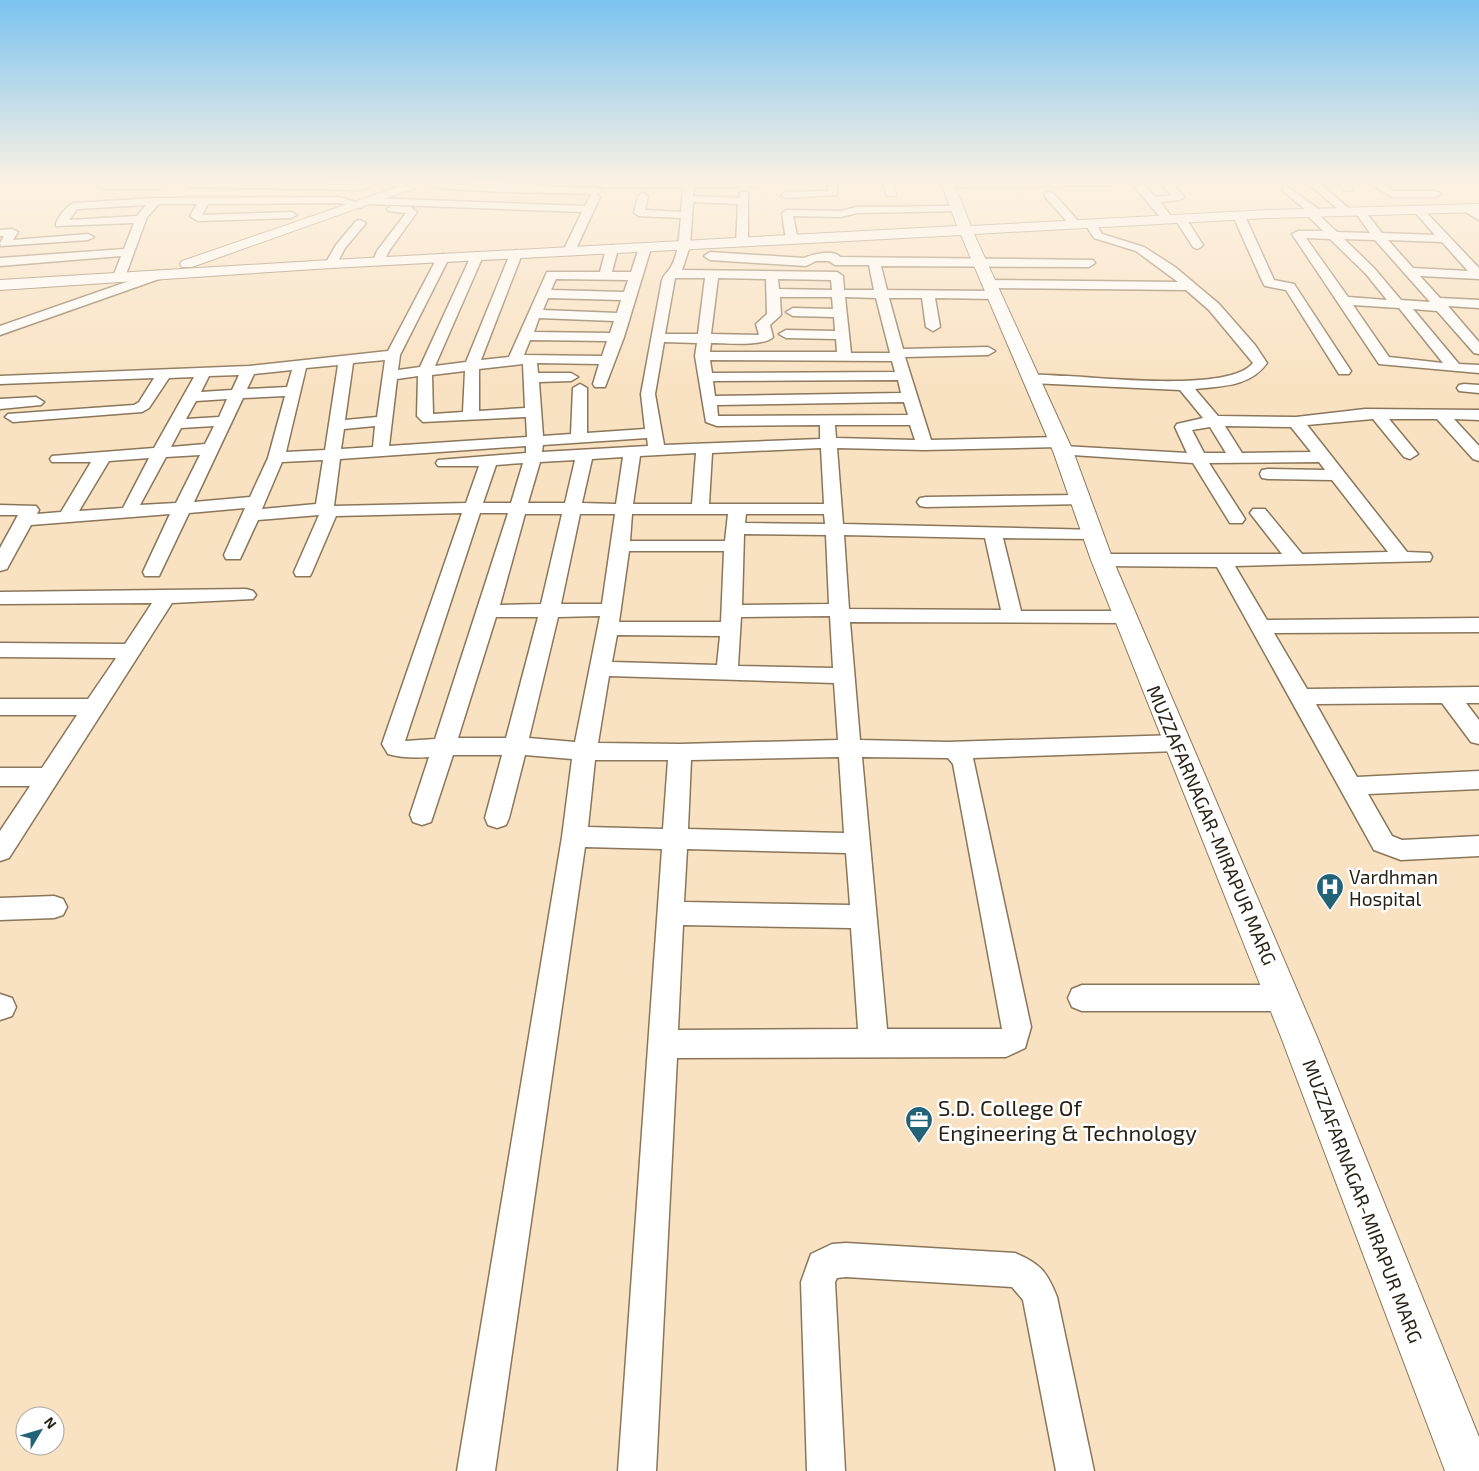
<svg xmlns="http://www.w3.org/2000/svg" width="1479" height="1471" viewBox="0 0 1479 1471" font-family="'Exo 2',sans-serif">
<rect width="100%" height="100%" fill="#f9e2c2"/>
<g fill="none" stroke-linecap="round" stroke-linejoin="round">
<defs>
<g id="minor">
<polygon points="101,182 157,183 162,186 157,189 104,189 99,186"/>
<polygon points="188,182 360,184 378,182 362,190 192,187 188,186"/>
<polygon points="384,182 401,182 414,188 409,191"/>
<path d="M420,182L597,188L602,191L596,194L600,197L575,251L569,255L563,251L582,212L370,204L365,201L370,198L585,206L591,195L594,194C568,193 434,193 420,182Z"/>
<path d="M596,182H758V186L754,187H694L693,196L739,198L740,192H748V243L742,246L736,243L738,204L693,202L690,246L682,270L837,272L843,276L844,290H874L869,265H835L829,261H816L806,266L710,260L704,256L710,252L804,258C813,254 834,249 840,257L1093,260L1095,263L1089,267L881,266L887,290L994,291L1000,295L994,299L935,298L940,327L933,331L926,327L922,298H889L903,349L988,347L995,351L988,355L905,357L931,440L1059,437L1067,442L1059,447L924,450L837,448L843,524L1099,530L1102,534L1099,538L1093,539L1003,538L1021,611H1125L1132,612L1135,617L1132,622L1125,623L850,622L860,740L948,742L1178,735L1186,737L1189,743L1186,749L1178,751L973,758L1031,1027L1025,1048L1006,1057L677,1058L656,1471H618L662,849L585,847L495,1471H457L562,837L572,759L525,755L509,818L506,825L497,828L488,825L485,818L502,755H453L431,822L422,825L413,822L410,815L429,757C415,758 402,758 388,754L382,744L462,513L336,516L312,572L310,576H296L294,572L319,515L258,520L240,559H226L224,555L245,508L189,513L159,576H145L143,572L170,514L31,525L9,565L7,569L0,571V548L18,515H0V505L36,506L39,510L37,514L61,512L91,462H52L50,459L52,456L154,448L194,377L169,378L149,408L142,412L13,422L5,417L8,414L134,405L139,402L154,378L0,384V376L249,366L388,351L437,258L443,254L449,258L400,355L398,370L420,367L471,256L477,252L483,256L435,366L466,362L510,254L516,250L522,254L481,360L509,357L547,272H600L606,249L612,245L618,249L612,272H631L639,248L645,244L651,248L624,337L605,387H595L593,384L599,364L537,363L538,373H571L578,377L571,381L539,382L543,436L571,434L573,388L580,384L587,388V433L645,429L641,394L662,280C664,274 668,272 671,267C679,253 679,234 681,218L639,216L634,213L638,196L643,193L648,196L645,210L681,212L683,187H600L596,186ZM675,278H705L698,334H665ZM718,278L766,279L767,314L756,324L759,335L711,334ZM556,279L628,280L624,292L551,290ZM778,279L831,280L832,290L779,289ZM780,297H832L833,309L793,308L786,312L793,316L834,317L835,331L786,330L779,334L786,338L836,339L837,352H710L711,343C724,343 764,347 773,337L770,325L781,315ZM845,297L876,298L890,353H851ZM548,298L621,300L617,313L543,310ZM539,318L614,321L610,333L534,332ZM530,340L607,341L602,356L524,355ZM664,342L697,343L695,356L706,422L717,426L820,425V439L664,445L655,394ZM385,360L377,417L345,420L353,363ZM710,360L892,361L895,372L712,373ZM523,364L525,408L479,411V369ZM338,365L325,450L286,452L306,368ZM292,370L287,387L247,389L254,374ZM465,371L463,412L433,414L432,375ZM239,375L232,390L201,392L209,376ZM418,376L417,416L423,422L526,417L527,437L389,446L397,379ZM898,380L901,393L715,396L713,381ZM285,396L268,458L250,497L194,502L243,398ZM227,399L219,417L186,419L196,401ZM904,402L908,415L718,416L717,405ZM835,425H910L915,440L836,438ZM214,426L205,444L171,447L181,428ZM375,426L373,447L341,449L344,429ZM647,438L648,446L542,452L543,445ZM526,446V453L438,460L436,463L438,466H479L466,503L334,506L340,459ZM821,448L824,504H709L712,453ZM696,453L692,504H633L640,456ZM200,455L176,503L140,505L166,457ZM623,457L616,504L582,503L592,459ZM149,458L123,508L79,511L109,461ZM323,460L316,504L262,509L282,462ZM575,460L565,503H528L540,462ZM523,463L511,503H483L496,465ZM480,513H508L435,739L405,741ZM525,514H562L541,604L500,605ZM580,514H615L602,604H561ZM632,514H728L725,541H630ZM746,514H824L825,524L745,523ZM744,534L826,535L829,604L742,605ZM844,535L985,538L1001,610L849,609ZM629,551H724L721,622H619ZM600,616L575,742L529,738L558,617ZM830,616L833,668L738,666L741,617ZM496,617H538L506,738H458ZM617,635L720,636L717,665L612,662ZM609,676L834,683L838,740L680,744L598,743ZM839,757L844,833L688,829L691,760ZM862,757L948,758L953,764L1002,1029H887ZM595,760H668L663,829L588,827ZM687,849L846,853L850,905L684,902ZM683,925L851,928L858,1029L678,1030Z"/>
<polygon points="827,182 837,182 837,195 786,198 781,195 786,192 828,191"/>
<polygon points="883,182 893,182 896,194 895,196 887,196"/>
<polygon points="944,182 1118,182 1113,185 948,187 944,186"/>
<polygon points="1131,182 1142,182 1155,197 1171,195 1160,182 1171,182 1184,197 1179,200 1160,202 1174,220 1172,222 1164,222"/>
<polygon points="1306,182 1318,182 1353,212 1348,215 1344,214"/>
<polygon points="1337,182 1348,182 1353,188 1352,190 1344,190"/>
<polygon points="1368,182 1381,182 1394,191 1436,191 1441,194 1436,197 1392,197"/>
<path d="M1287,186L1321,211L1322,213L1320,216L1337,232L1370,233L1355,212L1360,209L1364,210L1382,233L1435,235L1413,210L1414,208H1422L1479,268V279L1420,276L1440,298L1479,300V308L1448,306L1479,342V354L1474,353L1437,311L1413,309L1459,364L1479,365V373L1379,364L1292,234L1298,231H1323L1307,215V211L1283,191V187ZM1306,238L1330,239L1366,274L1387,300L1348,297ZM1344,239L1375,240L1430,302L1401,300L1374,268ZM1388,240L1442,242L1468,271L1413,268ZM1353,305L1399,308L1443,363L1389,357Z"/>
<polygon points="1049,192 1053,193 1080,223 1080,227 1072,227 1045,197 1045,193"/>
<path d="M339,197L365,205L360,208L339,203L208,204L202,215L291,212L297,215L291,218L198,221L190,216L197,204H159L147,217L125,277L119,281L113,277L121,256L0,266V258L124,249L134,223L56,226C55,220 67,205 74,203L156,198ZM146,205L137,216L69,220L77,209Z"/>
<polygon points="1466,205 1479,212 1479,220 1462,210 1462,206"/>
<polygon points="392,206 411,207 417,212 389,251 383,264 375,264 373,261 377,251 406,213 388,211 387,209"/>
<polygon points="958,206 963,209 962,211 857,213 841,217 793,216 798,240 792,243 786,240 782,213 787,210 841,211 857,207"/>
<polygon points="1239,213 1245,216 1274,280 1294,284 1351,371 1349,374 1339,374 1286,290 1265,286 1263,283 1233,216"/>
<polygon points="1181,216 1185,217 1203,245 1201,247 1197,249 1193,247 1175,219"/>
<polygon points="360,220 366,223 345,248 335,267 327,267 325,264 336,245 356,221"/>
<path d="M1091,221L1095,222L1102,234L1144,247L1175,267L1219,304L1255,345L1267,363C1250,387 1222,386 1195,389L1218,416L1296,417L1365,409L1479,410V420L1454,419L1479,446V461L1473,459L1437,419H1389L1418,454L1410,459L1404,457L1373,419L1307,425L1407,552L1430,553L1432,557L1430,561L1235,566L1267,620L1479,618V632L1274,633L1307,689L1479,687V703H1466L1479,720V744L1471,742L1442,703L1316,704L1357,777L1479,771V789L1368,794L1392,836L1402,840L1479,836V856L1401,860L1374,850L1217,567L1102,566L1095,564L1093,560L1095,556L1102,554H1282L1250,513L1253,509H1265L1302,554L1388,552L1332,480L1268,479L1262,478L1260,474L1262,470L1268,469L1325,470L1319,462L1209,463L1245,519L1242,523H1230L1193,463L1057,454L1055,451L1063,446L1187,453L1175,427L1177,424L1203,418L1180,390L1031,383L1024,379L1026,376C1039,373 1055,376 1068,376C1105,378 1231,392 1253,363L1209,310L1186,290L988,288L982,284L988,280L1178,282L1136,251L1094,238L1085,224ZM1225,426L1291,427L1311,452L1242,453ZM1210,427L1226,453H1204L1192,430Z"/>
<polygon points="12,229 18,232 13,240 88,234 94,237 88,240 1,246 0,243 4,236 0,236 0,230"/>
<polygon points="158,271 162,272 164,275 162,278 0,335 0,326"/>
<polygon points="1464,384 1479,385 1479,393 1459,391 1457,388 1459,385"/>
<polygon points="36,397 44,402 41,405 0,409 0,399"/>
<polygon points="1080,495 1086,496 1089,500 1086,504 926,507 920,506 917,502 920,498 926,497"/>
<polygon points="246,589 253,591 256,595 253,599 172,603 9,858 0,861 0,831 30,786 0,786 0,768 42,768 77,715 0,715 0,699 88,699 116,658 0,657 0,643 125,644 152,603 0,604 0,592"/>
<polygon points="54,896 63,899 67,907 63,915 54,918 0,920 0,898"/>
<polygon points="1082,985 1283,985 1293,989 1297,998 1293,1007 1283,1011 1082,1011 1072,1007 1068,998 1072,989"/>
<polygon points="0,994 12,998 16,1007 12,1016 0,1020"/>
<path d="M846,1243L1015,1253C1041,1264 1047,1272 1057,1297L1094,1471H1056L1023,1300L1012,1287L846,1277L837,1278L835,1282L845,1471H807L801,1282L811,1254L832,1244Z"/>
</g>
<g id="major">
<polygon points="412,182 431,182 192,267 182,267 180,264 182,261"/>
<polygon points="941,182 953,182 971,226 1268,210 1479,204 1479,212 1268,218 974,234 1073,451 1113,560 1317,1037 1479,1437 1479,1471 1445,1471 1281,1037 1091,560 1053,451 961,235 331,268 0,290 0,280 331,260 957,226"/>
</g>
</defs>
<!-- minor casing -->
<use href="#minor" stroke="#8a7659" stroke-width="3"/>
<!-- major casing -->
<use href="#major" stroke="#8a7659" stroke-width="2"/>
<!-- minor -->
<use href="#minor" fill="#fff" fill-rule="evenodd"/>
<!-- major -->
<use href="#major" fill="#fff" fill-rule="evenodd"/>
</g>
<!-- sky -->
<linearGradient id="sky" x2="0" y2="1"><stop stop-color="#7bc3f0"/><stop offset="0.47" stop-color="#fcf2e4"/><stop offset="1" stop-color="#fcf2e4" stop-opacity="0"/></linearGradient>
<rect width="1479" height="388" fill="url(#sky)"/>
<!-- icons -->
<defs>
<symbol id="hospital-pin" viewBox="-11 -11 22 30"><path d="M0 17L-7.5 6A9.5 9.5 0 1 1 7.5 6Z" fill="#226377" stroke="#fff"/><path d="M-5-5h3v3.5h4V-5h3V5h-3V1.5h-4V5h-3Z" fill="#fff"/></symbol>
<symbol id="office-pin" viewBox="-11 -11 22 30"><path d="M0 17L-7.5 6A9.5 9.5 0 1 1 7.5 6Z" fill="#226377" stroke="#fff"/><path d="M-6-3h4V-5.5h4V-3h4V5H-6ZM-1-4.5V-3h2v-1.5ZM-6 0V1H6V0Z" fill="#fff"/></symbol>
</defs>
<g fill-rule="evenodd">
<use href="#hospital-pin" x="1314" y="871" width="32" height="43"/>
<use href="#office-pin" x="903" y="1104" width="32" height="43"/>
</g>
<g text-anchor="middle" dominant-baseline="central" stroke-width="5" stroke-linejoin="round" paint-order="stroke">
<!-- street labels -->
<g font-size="19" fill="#2a2216" stroke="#fff">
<text transform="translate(1212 825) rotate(67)">MUZZAFARNAGAR-MIRAPUR MARG</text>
<text transform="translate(1363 1201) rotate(69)">MUZZAFARNAGAR-MIRAPUR MARG</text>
</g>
<!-- poi labels -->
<g font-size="19" fill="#2a2216" stroke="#fff" text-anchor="start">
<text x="1349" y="876">Vardhman<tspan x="1349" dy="22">Hospital</tspan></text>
</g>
<!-- near-poi labels -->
<g font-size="22" fill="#2a2216" stroke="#fff" text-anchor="start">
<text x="938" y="1107">S.D. College Of<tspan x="938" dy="25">Engineering &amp; Technology</tspan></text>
</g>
</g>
<!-- north arrow -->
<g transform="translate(40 1431) rotate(52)"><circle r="24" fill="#ffffff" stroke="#aaa7a2"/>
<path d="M0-4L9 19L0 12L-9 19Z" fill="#226377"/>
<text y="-8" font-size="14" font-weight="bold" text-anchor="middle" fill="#2a2216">N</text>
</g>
</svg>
